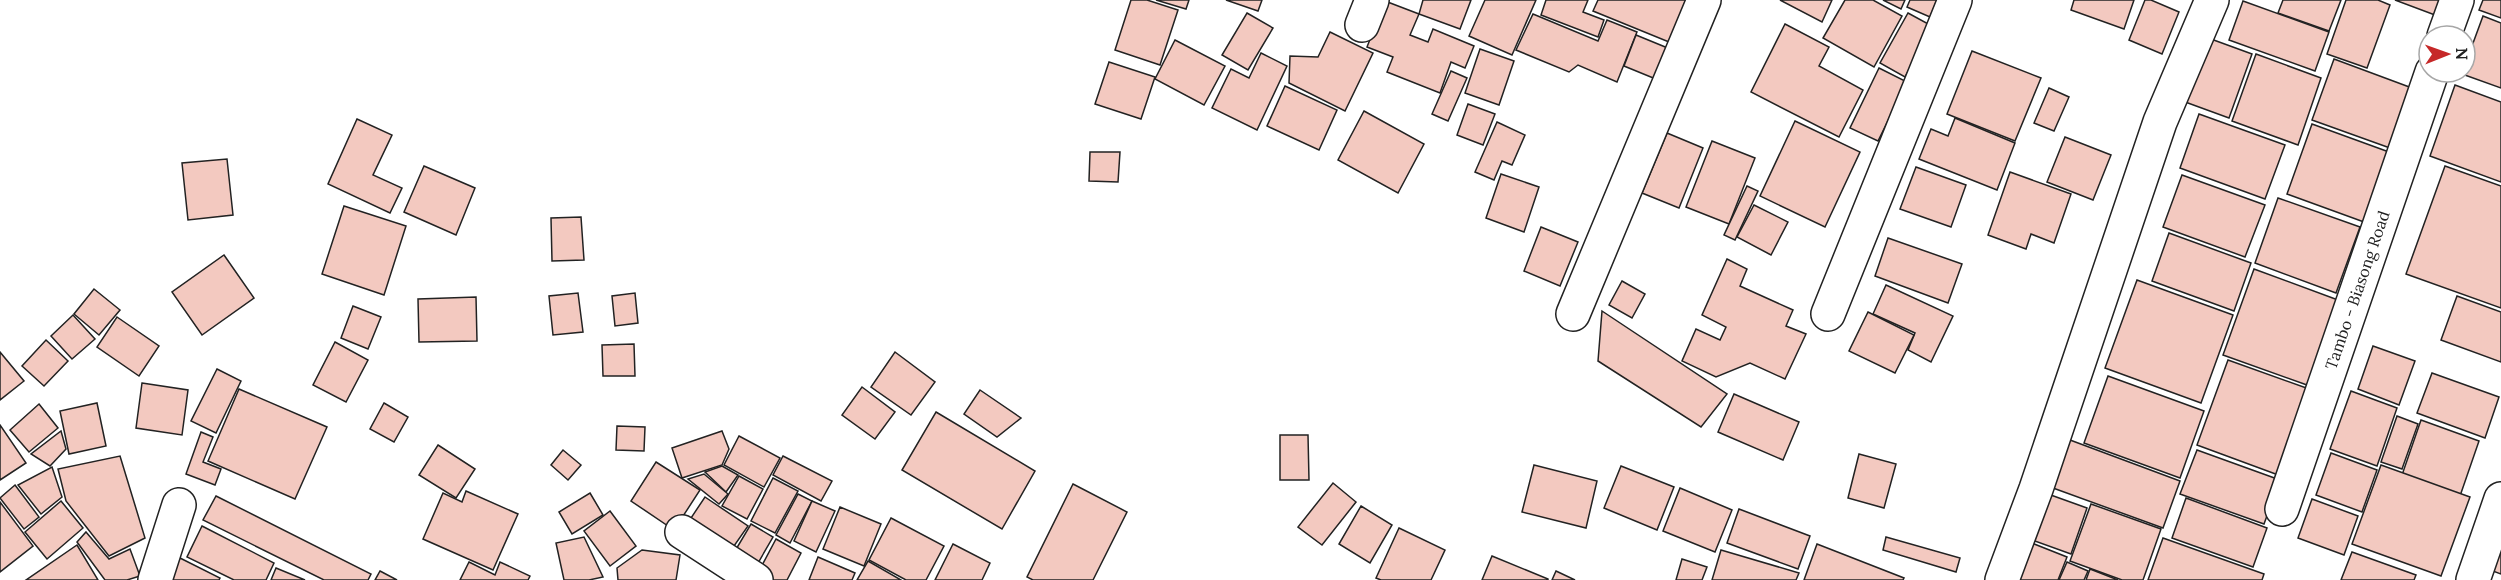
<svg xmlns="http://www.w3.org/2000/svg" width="2501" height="580" viewBox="0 0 2501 580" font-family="Lora,serif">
<rect width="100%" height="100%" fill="#fff"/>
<!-- building -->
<g fill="#f3c9c0" stroke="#222" stroke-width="1.5">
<polygon points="1131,0 1147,0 1178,10 1160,65 1115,50"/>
<polygon points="1156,0 1189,0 1186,9"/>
<polygon points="1226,0 1262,0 1258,11"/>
<polygon points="1423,0 1471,0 1460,29 1419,14"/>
<polygon points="1485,0 1536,0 1512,55 1469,36"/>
<polygon points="1546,0 1588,0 1583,12 1604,20 1598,37 1541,15"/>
<polygon points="1598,0 1686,0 1669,42 1593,11"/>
<polygon points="1780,0 1832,0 1822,22"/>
<polygon points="1845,0 1873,0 1902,16 1874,67 1823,38"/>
<polygon points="1883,0 1905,0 1901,9"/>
<polygon points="1910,0 1937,0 1930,17 1907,7"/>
<polygon points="2074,0 2134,0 2124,29 2071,10"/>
<polygon points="2145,0 2151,0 2179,12 2162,54 2129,40"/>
<polygon points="2283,0 2341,0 2329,31 2278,13"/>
<polygon points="2346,0 2378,0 2390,5 2367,68 2327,54"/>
<polygon points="2395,0 2450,0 2443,18"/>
<polygon points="2483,0 2501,0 2501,18 2479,10"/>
<polygon points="1385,1 1419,14 1410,35 1428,42 1433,29 1474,46 1465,68 1451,62 1440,93 1387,72 1393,57 1367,47"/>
<polygon points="2243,1 2329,32 2315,71 2229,40"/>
<polygon points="1247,13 1273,28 1248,70 1222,55"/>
<polygon points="1908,13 1932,26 1905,77 1880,63"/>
<polygon points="1533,14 1598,41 1607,20 1637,32 1617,82 1578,65 1569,72 1516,50"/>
<polygon points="2483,16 2501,23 2501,88 2462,74 2465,72 2465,65"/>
<polygon points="1785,24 1829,47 1819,66 1863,90 1839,137 1751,92"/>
<polygon points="1330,32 1373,53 1345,111 1289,83 1290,56 1318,57"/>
<polygon points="1636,35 1675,51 1663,82 1624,66"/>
<polygon points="2200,35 2252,54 2229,118 2177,99"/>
<polygon points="1175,40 1225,66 1204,105 1155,79"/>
<polygon points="1480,49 1514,61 1499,105 1465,93"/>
<polygon points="1972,51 2041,78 2015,141 1947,114"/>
<polygon points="1261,53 1287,66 1257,130 1212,108 1231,69 1249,78"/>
<polygon points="2256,54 2321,78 2298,145 2232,121"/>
<polygon points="2334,59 2412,88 2390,148 2312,120"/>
<polygon points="1109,62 1155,77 1141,119 1095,104"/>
<polygon points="1879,68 1907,82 1878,141 1850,128"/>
<polygon points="1451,71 1467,78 1448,121 1432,114"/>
<polygon points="2455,85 2501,102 2501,182 2430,156"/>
<polygon points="1285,86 1337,110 1319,150 1267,126"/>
<polygon points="2049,88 2069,97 2054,131 2034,123"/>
<polygon points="1468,104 1495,114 1483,145 1457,135"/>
<polygon points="1364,111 1424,144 1398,193 1338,160"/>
<polygon points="2199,114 2285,145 2265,199 2180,168"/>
<polygon points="1955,118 2015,143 1997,190 1919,159 1931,129 1948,136"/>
<polygon points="357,119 392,135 373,175 402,188 390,213 328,184"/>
<polygon points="1795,121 1860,152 1825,227 1760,196"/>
<polygon points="1497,122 1525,135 1512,165 1502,161 1494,180 1475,172"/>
<polygon points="2312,124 2389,152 2364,222 2287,194"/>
<polygon points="1667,133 1703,148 1679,208 1642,193"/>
<polygon points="2065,137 2111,155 2093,200 2047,182"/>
<polygon points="1712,141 1755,158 1729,224 1686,207"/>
<polygon points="1090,152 1120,152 1118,182 1089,181"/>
<polygon points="227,159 233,215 188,220 182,163"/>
<polygon points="424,166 475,188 456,235 404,212"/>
<polygon points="2445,166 2501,186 2501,308 2406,274"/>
<polygon points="1916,167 1966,185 1951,227 1900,209"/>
<polygon points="2010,172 2071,194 2054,243 2031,234 2026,249 1988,235"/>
<polygon points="1501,174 1539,187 1524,232 1486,218"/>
<polygon points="2182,175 2265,205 2245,257 2163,227"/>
<polygon points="1747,186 1758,191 1735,240 1724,235"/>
<polygon points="2278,198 2360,227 2336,293 2255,263"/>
<polygon points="1754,205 1788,222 1771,255 1737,237"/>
<polygon points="344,206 406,226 384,295 322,274"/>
<polygon points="581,217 584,260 552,261 551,218"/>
<polygon points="1541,227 1578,242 1560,286 1524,271"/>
<polygon points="2169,233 2251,263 2234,311 2152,281"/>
<polygon points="1888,238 1962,264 1948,303 1875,276"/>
<polygon points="224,255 254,298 202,335 172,292"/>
<polygon points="1727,259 1747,269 1740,286 1793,310 1786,326 1806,334 1785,379 1750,363 1716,377 1682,361 1696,329 1720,340 1726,327 1702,315"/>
<polygon points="2254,269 2338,300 2307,385 2223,355"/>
<polygon points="2137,280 2233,315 2201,403 2105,368"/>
<polygon points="1622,281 1645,294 1632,318 1609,305"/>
<polygon points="1886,285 1953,316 1931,362 1908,350 1915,333 1873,314"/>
<polygon points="94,289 120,310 99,335 74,314"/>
<polygon points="578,293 583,332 553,335 549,296"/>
<polygon points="635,293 638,323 615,326 612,296"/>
<polygon points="2457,296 2501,312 2501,362 2441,340"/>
<polygon points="476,297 477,341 419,342 418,299"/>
<polygon points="353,306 381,317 368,349 341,338"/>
<polygon points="1602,311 1727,394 1701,427 1598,361"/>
<polygon points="1868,312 1914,335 1895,373 1849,351"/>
<polygon points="73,315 95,339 72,359 51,336"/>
<polygon points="117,317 159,346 139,376 97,347"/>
<polygon points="46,340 68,361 44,386 22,366"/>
<polygon points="335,342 368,360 346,402 313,385"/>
<polygon points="634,344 635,376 603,376 602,345"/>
<polygon points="2373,346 2415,361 2399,405 2358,389"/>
<polygon points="0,352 24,381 0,400"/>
<polygon points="895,352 935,382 911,415 871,387"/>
<polygon points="2228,360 2312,390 2281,476 2197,445"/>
<polygon points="217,369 241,381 216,433 191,421"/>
<polygon points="2432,373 2499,397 2485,438 2417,413"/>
<polygon points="2108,376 2204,411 2180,478 2084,443"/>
<polygon points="142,383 188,390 182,435 136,428"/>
<polygon points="862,387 895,412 875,439 842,415"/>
<polygon points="239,389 327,427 295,499 208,461"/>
<polygon points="980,390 1021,418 997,437 964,414"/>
<polygon points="2351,391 2397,408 2377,466 2330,449"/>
<polygon points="1734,394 1799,422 1783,460 1718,432"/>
<polygon points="97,403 106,446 69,454 60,411"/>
<polygon points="384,403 408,417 394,442 370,429"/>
<polygon points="39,404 58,428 29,452 10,430"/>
<polygon points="936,412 1035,471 1002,529 902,470"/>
<polygon points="2397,416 2418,424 2402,469 2381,462"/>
<polygon points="2421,420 2479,441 2460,496 2402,475"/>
<polygon points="0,425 26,463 0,480"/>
<polygon points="617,426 645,427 644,451 616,450"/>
<polygon points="61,431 66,449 50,466 31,454"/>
<polygon points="722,431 729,449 722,465 682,478 672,448"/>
<polygon points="201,432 213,437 203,462 221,469 215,485 186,474"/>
<polygon points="1280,435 1308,435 1309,480 1280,480"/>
<polygon points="739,436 780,458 764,487 724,465"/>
<polygon points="2070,440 2180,481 2163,528 2053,488"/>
<polygon points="438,445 475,469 456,498 419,475"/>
<polygon points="563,450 581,465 568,480 551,465"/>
<polygon points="2197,450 2280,480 2264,524 2180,494"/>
<polygon points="2331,453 2377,470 2362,512 2316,495"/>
<polygon points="1859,454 1896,464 1884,508 1848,498"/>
<polygon points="120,456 145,538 109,556 66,501 58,469"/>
<polygon points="783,456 832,481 821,501 773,475"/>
<polygon points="656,462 700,490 674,530 631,501"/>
<polygon points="1534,465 1597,481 1586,528 1522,512"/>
<polygon points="2381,465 2470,497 2441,576 2352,544"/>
<polygon points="722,466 738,475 726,492 705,472"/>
<polygon points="1621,466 1674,487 1657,530 1604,508"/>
<polygon points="52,467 62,497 41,514 18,485"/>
<polygon points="704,474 728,494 719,504 688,479"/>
<polygon points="739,476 763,489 747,519 722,506"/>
<polygon points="773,478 798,491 775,533 751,521"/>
<polygon points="1333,483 1356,502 1322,545 1298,527"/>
<polygon points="1073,484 1127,512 1093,580 1033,580 1027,577"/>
<polygon points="15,485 39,517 24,529 0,498"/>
<polygon points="1680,488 1732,510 1715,552 1663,531"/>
<polygon points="466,491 518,514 493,570 423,539 443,493 462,502"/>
<polygon points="590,493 603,515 572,534 559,512"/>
<polygon points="798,494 812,501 790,543 776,535"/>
<polygon points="2048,494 2087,508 2071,554 2032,540"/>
<polygon points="216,496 371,574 368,580 324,580 203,520"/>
<polygon points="705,497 748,526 727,556 685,527"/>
<polygon points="2186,498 2267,528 2253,567 2172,538"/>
<polygon points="2312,499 2358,516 2344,555 2298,538"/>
<polygon points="61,501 83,528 47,559 25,532"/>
<polygon points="812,501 835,511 816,552 794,541"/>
<polygon points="0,502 33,546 0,572"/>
<polygon points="2091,504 2161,529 2143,580 2122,580 2070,561"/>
<polygon points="1361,506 1392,525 1370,563 1339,544"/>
<polygon points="840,507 881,524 864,566 823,549"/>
<polygon points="1739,509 1810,536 1798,569 1727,543"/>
<polygon points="610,511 636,546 610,566 584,531"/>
<polygon points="2501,512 2501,574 2482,567"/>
<polygon points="891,518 944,546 926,580 906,580 869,560"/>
<polygon points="751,524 773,537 754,570 732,556"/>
<polygon points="202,526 274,563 266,580 234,580 187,557"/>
<polygon points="1399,528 1445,550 1431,580 1381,580 1376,578"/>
<polygon points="86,532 109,559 130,549 140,576 127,580 105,580 77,542"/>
<polygon points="584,537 603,577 589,580 564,580 556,543"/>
<polygon points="1886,537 1960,558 1956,572 1883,550"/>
<polygon points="2163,538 2264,574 2262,580 2148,580"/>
<polygon points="776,539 801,553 787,580 772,580 758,573"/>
<polygon points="2024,540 2067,557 2058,580 2011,580"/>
<polygon points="953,544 990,563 982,580 935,580"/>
<polygon points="1817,544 1904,578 1903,580 1804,580"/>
<polygon points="77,545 98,580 26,580"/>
<polygon points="642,550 680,555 676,580 618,580 617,568"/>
<polygon points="1721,550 1799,573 1796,580 1712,580"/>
<polygon points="2352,552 2416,575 2414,580 2341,580"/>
<polygon points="1492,556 1548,579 1548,580 1482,580"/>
<polygon points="818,557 855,573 852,580 809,580"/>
<polygon points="180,558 220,578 219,580 169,580"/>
<polygon points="1682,559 1707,567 1702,580 1676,580"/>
<polygon points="868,561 901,580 857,580"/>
<polygon points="469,562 495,575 500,562 530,576 528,580 460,580"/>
<polygon points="2067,562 2088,571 2084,580 2059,580"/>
<polygon points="276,568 305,580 271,580"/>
<polygon points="2090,569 2118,580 2086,580"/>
<polygon points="380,571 397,580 375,580"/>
<polygon points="1556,571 1575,580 1552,580"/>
</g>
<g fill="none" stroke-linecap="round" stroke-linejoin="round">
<defs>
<g id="minor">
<polyline points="1362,25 1372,0"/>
<polyline points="2444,36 2457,0"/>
<polyline points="1573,314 1704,0"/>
<polyline points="1828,314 1955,0"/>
<polyline points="2282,509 2432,72"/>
<polyline points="682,532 756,580"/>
<polyline points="155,580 179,505"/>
<polyline points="2002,580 2036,489 2160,122 2212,0"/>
<polyline points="2473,580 2501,499"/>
</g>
</defs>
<!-- minor casing -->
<use href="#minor" stroke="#222" stroke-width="36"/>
<!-- minor -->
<use href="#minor" stroke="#fff" stroke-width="33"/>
</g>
<g text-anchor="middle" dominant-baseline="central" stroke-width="4.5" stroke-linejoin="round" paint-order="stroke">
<!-- street labels -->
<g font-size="16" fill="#222" stroke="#fff">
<text transform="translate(2357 290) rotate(-71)">Tambo - Biasong Road</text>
</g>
</g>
<!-- north arrow -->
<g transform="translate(2447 54) rotate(89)"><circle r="28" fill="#ffffff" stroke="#a7a7a7" stroke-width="1.5"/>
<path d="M0-4.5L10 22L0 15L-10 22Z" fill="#c62828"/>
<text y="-9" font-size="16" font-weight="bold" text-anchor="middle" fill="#222222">N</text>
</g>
</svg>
